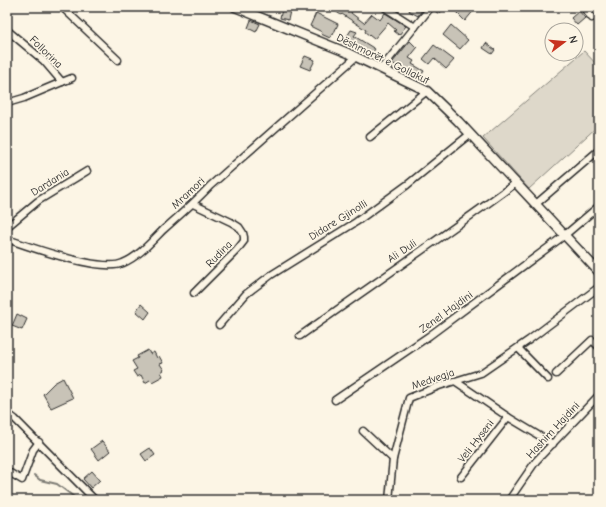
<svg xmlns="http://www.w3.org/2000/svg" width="606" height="507" viewBox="0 0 606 507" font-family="'Comic Neue',sans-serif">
<rect width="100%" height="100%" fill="#fcf5e5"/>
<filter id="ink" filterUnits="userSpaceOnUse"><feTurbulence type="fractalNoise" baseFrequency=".025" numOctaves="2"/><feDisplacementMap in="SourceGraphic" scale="8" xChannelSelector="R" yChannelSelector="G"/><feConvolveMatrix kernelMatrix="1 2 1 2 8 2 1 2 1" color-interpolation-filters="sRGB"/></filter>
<g filter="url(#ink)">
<!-- green -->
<polygon fill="#ded8ca" stroke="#84827a" points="584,51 599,67 599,125 529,189 483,138"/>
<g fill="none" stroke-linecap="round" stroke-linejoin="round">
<!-- stream -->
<polyline stroke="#7d7b74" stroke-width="2" points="34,475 40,480 57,484 78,500"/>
</g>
<!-- building -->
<g fill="#c8c3b7" stroke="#2b2b2b">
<polygon points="338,7 354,7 351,13 364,23 372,14 380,20 385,13 406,26 399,35 394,31 396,30 388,23 374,39 365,32 366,30 342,14 341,15 335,11"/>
<polygon points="411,7 424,7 418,16 409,11"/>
<polygon points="438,7 445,7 439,14 435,11"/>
<polygon points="462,7 472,7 475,9 465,21 457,13"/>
<polygon points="282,9 290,11 288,20 280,18"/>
<polygon points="579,11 585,18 577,25 571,18"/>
<polygon points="316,13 338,24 333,35 332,34 330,38 321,34 322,32 310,26"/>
<polygon points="251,20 260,24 256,32 248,28"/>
<polygon points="451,25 468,40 460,49 443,35"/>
<polygon points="351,30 357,32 354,36 375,49 370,56 353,46 352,49 345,45 346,43 344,41"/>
<polygon points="410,41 417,48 409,58 414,61 412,64 424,71 419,79 392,63"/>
<polygon points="486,43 495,50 492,54 483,48"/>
<polygon points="434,45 454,60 446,69 434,58 429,64 423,59"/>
<polygon points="305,56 315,60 310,70 300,66"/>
<polygon points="141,304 150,312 145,319 136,311"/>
<polygon points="17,314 27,319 22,330 12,326"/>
<polygon points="148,350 150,354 154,352 157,358 159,356 163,363 160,364 164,370 161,372 163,376 152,382 150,380 145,383 141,375 137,377 133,371 137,369 132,361 138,358 137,356"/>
<polygon points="63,378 73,398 51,408 43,394 54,383"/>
<polygon points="102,441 110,451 99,460 91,449"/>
<polygon points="150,448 155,455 146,461 141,454"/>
<polygon points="92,471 100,480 91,488 83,479"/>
</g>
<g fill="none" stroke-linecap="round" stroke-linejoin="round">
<defs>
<g id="minor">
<polyline points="62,7 118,60"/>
<polyline points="384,7 415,27"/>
<polyline points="583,7 592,18"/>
<polyline points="7,30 44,61 62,82 24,98 7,103"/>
<polyline points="381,69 431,7"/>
<polyline points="62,82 72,78"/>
<polyline points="370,137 427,91"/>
<polyline points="193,204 231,222 239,227 243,233 244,237 244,241 237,250 194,293"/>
<polyline points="536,204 599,150"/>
<polyline points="7,227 38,201 87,171"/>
<path d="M7,239C30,247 102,273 123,263C138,257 151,242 163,230C179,216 195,202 210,186L356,57"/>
<polyline points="219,325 246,294 271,275 356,222 407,185 470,134"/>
<path d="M300,336C372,285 445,235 516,183"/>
<polyline points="518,348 548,379"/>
<polyline points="556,374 592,340 599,347"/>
<polyline points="455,381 508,417"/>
<polyline points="335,400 429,336 565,235 599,206"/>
<polyline points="7,413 15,419 95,500"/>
<polyline points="363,431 393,459"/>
<polyline points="7,471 22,480 33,450 39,442"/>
<polyline points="461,477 508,417 553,444"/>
<polyline points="389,500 393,459 409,398 439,386 481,373 529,340 599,287"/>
<polyline points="509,500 536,461 599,395"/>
</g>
<polyline id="tertiary" points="235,7 348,53 427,91 458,121 599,272"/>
</defs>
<!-- minor casing -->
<use href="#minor" stroke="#2b2b2b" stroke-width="9"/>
<!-- tertiary casing -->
<use href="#tertiary" stroke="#2b2b2b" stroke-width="11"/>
<!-- minor -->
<use href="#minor" stroke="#fcf5e5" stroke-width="6"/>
<!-- tertiary -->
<use href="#tertiary" stroke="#fcf5e5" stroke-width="8"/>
</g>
</g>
<g text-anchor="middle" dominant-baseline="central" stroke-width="3.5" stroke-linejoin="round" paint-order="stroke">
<!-- street labels -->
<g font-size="11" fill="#2b2b2b" stroke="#fcf5e5">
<text transform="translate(46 52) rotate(44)">Follorina</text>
<text transform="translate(383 59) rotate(26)">Dëshmorët e Gollakut</text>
<text transform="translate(50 182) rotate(-32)">Dardania</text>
<text transform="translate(188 193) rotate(-43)">Mramori</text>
<text transform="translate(338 220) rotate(-32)">Didare Gjinolli</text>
<text transform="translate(402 251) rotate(-34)">Ali Duli</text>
<text transform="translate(219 254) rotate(-46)">Rudina</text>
<text transform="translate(446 312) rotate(-36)">Zenel Hajdini</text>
<text transform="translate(433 379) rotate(-19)">Medvegja</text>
<text transform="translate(553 430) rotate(-47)">Hashim Hajdini</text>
<text transform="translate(476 441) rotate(-52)">Veli Hyseni</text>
</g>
</g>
<!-- margin -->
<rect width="606" height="507" fill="none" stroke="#fcf5e5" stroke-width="24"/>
<rect x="12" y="12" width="582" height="483" fill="none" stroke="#2b2b2b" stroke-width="1.5" filter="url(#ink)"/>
<!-- north arrow -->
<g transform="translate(564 42) rotate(74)"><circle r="19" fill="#fcf5e5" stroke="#a8a49b"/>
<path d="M0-3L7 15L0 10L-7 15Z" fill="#c8321e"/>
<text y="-6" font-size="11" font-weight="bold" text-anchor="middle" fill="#2b2b2b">N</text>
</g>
</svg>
